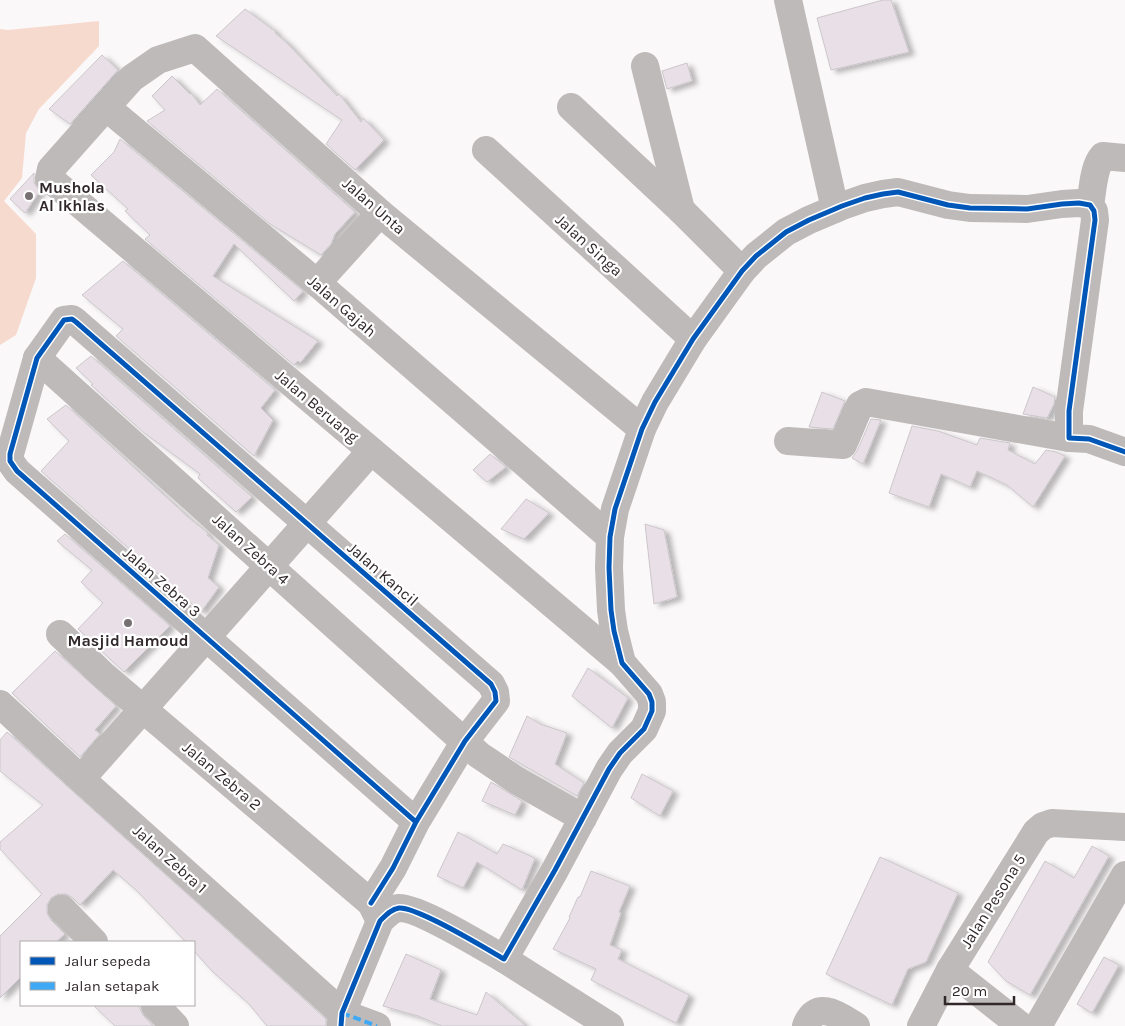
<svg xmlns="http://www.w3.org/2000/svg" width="1125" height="1026" viewBox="0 0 1125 1026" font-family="Karla,sans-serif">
<defs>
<filter id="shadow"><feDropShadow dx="5.5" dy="3" stdDeviation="2.5" flood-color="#0004"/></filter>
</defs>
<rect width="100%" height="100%" fill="#fbf8f9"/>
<!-- green -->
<polygon fill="#f7dace" points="99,21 99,46 39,109 26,133 22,178 4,201 36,234 36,278 16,335 0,345 0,29 8,30"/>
<!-- building -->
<g fill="#e9e0e7" stroke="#cbc6ca" filter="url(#shadow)">
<polygon points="883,0 891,0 909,52 831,70 817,18"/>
<polygon points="245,9 276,32 275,33 287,43 337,96 339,94 361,122 363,118 384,140 355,170 326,144 342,120 216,36"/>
<polygon points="102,55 118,70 70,124 49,109"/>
<polygon points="687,63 692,81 667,89 662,71"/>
<polygon points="172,76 190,94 191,93 200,105 217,89 355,212 335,234 331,244 321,255 270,224 147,121 165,110 152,96"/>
<polygon points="120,139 303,291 294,301 234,244 213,276 318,341 300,363 298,361 294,365 145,239 150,235 125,211 128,209 91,175 114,152"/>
<polygon points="34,173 34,183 40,191 25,213 10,199"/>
<polygon points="123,261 275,390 261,408 273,420 254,456 116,336 123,329 82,295"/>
<polygon points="91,356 252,497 236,512 198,478 200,474 143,432 91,385 93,384 76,368"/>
<polygon points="1033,387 1055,397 1054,404 1047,418 1023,414"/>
<polygon points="822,392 845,401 833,429 809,427"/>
<polygon points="66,405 189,518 208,533 207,535 219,545 208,578 219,587 201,612 41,471 69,441 47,419"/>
<polygon points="871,419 881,420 863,464 852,458 857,451"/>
<polygon points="912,426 938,431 977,445 980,438 1010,443 1008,450 1035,464 1046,450 1056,452 1065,456 1033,507 1007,485 977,471 970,487 941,474 929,507 889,493"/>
<polygon points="490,454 506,467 487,482 473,470"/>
<polygon points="526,499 549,513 524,539 501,529"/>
<polygon points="645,524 664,530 677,597 654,604"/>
<polygon points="65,534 170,626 124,672 78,629 103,603 81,582 92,570 57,541"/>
<polygon points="55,651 116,706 95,730 100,734 80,757 12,693"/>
<polygon points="588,668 628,698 612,728 572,696"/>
<polygon points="527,716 540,724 567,733 555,764 584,783 577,796 509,757"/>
<polygon points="7,732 326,1019 326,1026 267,1026 249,1004 212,971 194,951 194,942 186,942 136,890 113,870 80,905 73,898 66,894 58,894 51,898 47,905 47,913 51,920 65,934 56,942 21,942 21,977 0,998 0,936 42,894 0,849 0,842 43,805 0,771 0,740"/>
<polygon points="642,774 673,791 660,816 631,798"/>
<polygon points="491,782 522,801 515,815 482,801"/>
<polygon points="458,832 497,854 503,844 535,858 522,890 477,862 463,888 437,876"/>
<polygon points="1092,846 1109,856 1030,995 1006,981 988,962 1045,861 1074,878"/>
<polygon points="880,857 958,893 926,962 908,969 892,1005 826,974"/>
<polygon points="591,871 630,886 619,912 621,913 610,945 622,950 618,959 689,995 676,1023 591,980 596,969 553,949 570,918 569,917 578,897 580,897"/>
<polygon points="406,954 441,970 430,999 477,1015 486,992 526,1026 442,1026 418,1016 383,1006"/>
<polygon points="1104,957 1119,965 1092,1013 1077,1004"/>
<polygon points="93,1005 138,1005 143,1015 153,1026 115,1026"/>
</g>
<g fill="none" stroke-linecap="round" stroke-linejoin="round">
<!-- minor -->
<g stroke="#bebaba" stroke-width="28">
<polyline points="788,0 835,209"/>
<polyline points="645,66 681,210"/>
<polyline points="106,107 132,78 158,60 195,48 380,213 642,429"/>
<polyline points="571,107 681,210 742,271"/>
<polyline points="486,150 693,339"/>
<path d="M1090,205C1093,190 1093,167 1103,156L1125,158"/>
<polyline points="317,283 380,213"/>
<polyline points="37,358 479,755 516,780 583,818"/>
<polyline points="788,441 843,445 860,405 866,402 1069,438"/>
<polyline points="610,537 317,283 106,107 51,169 49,178 622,663"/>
<polyline points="60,634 103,675 371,903 379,919"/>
<polyline points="0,704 81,779 342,1013 377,1026"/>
<polyline points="81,779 371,451"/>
<polyline points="371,903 393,868 416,822 465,741 496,701 495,692 491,684 76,322 72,319 64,320 37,358 10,454 10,461 17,471 416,822"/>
<polyline points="62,909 94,942"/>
<polyline points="504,959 610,1026"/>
<polyline points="950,970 1021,1026"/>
<polyline points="155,1005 175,1026"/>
<path d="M341,1026L342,1013L380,921C385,916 391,909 399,908C418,907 485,948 504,959L555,870L609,769L620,753L644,729L652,711V702L649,694L622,663L614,631L611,610L609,568L610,537L615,509L642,429L655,402L693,339L742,271L756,256L786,232L809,220L842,206L865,198L883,194L898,192L948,205L970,208L1027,209L1062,204L1079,203L1090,205L1094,211L1095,220L1069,411V438L1089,439L1125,452"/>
<path d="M806,1026C816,998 840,1016 856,1026"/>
<polyline points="921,1026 950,970 1036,832 1043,826 1052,823 1125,827"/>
<polyline points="1038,1026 1125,875"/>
</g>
<!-- quiet -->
<polyline stroke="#3fa9f5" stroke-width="4" stroke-dasharray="8 4" stroke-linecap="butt" points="342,1013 377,1026"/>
<defs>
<g id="cycleway">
<polyline points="371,903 393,868 416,822 465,741 496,701 495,692 491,684 76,322 72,319 64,320 37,358 10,454 10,461 17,471 416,822"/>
<path d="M341,1026L342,1013L380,921C385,916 391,909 399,908C418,907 485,948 504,959L555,870L609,769L620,753L644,729L652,711V702L649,694L622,663L614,631L611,610L609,568L610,537L615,509L642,429L655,402L693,339L742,271L756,256L786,232L809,220L842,206L865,198L883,194L898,192L948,205L970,208L1027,209L1062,204L1079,203L1090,205L1094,211L1095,220L1069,411V438L1089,439L1125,452"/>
</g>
</defs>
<!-- cycleway casing -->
<use href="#cycleway" stroke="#fff" stroke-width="8"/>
<!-- cycleway -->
<use href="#cycleway" stroke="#0057b8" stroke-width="5"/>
</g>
<!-- markers -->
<g fill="#787173" stroke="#fff" stroke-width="2">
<circle cx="29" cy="196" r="5"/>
<circle cx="128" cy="623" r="5"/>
</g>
<g text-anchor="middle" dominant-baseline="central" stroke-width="4.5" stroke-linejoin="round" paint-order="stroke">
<!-- poi labels -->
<g font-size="16" font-weight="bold" fill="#31282b" stroke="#fff" text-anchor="start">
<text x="39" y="187">Mushola<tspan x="39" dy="18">Al Ikhlas</tspan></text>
<text x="128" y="640" text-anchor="middle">Masjid Hamoud</text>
</g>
<!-- street labels -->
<g font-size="16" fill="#31282b" stroke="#fff">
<text transform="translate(374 206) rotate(41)">Jalan Unta</text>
<text transform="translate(589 245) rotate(42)">Jalan Singa</text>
<text transform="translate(342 306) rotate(41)">Jalan Gajah</text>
<text transform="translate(317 406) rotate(40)">Jalan Beruang</text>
<text transform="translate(251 549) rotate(42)">Jalan Zebra 4</text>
<text transform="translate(383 574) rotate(41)">Jalan Kancil</text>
<text transform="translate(162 582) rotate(41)">Jalan Zebra 3</text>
<text transform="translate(222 776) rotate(40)">Jalan Zebra 2</text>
<text transform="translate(170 859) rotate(42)">Jalan Zebra 1</text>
<text transform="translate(993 901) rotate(-58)">Jalan Pesona 5</text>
</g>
</g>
<!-- legend -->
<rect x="20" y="941" width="175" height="65" fill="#ffffff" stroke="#ada9aa"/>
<rect x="30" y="957" width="25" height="8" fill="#0057b8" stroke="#ada9aa"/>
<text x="65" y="966" font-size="15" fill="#31282b">Jalur sepeda</text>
<rect x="30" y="982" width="25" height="8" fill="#3fa9f5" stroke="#ada9aa"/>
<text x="65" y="991" font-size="15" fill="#31282b">Jalan setapak</text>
<!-- scale -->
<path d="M945 996v8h69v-8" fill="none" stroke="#31282b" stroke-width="2.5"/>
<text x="952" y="996" font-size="15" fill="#31282b" stroke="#ffffff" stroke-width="4" paint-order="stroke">20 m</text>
</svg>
